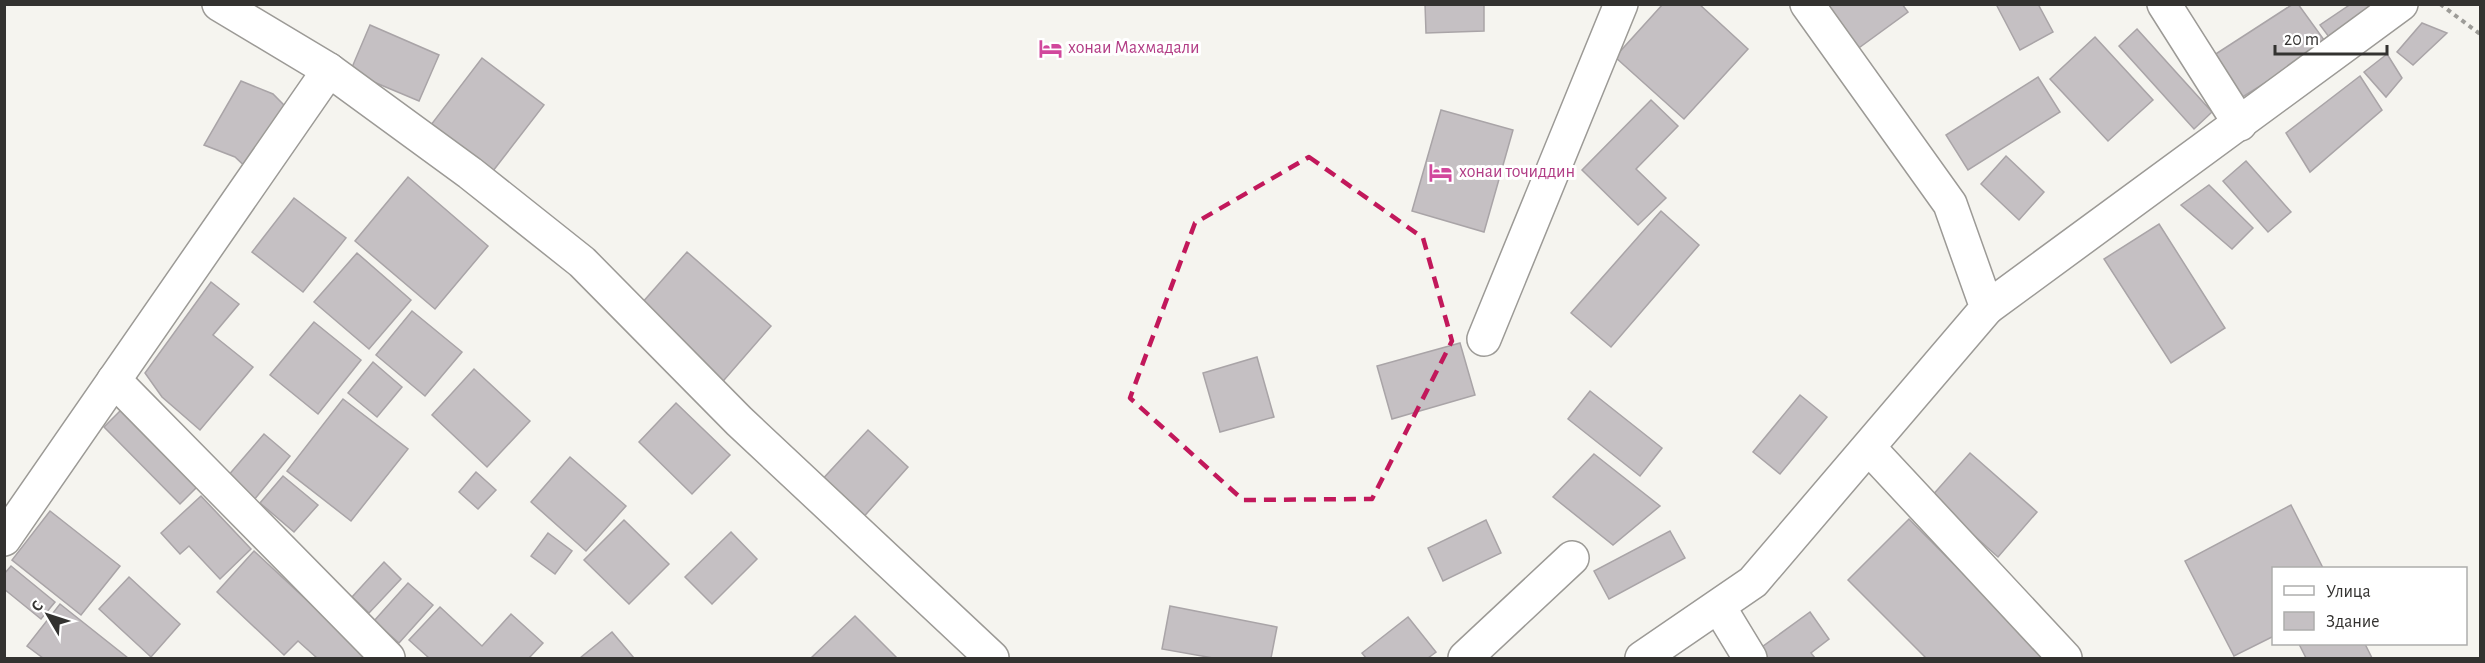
<svg xmlns="http://www.w3.org/2000/svg" width="2485" height="663" viewBox="0 0 2485 663" font-family="'Alegreya Sans',sans-serif">
<rect width="100%" height="100%" fill="#f5f4ef"/>
<!-- building -->
<g fill="#c5c0c3" stroke="#a9a4a7" stroke-width="1.5">
<polygon points="1425,4 1484,4 1484,31 1426,33"/>
<polygon points="1663,4 1699,4 1748,49 1684,119 1615,57"/>
<polygon points="1823,4 1902,4 1908,12 1856,50"/>
<polygon points="1996,4 2038,4 2053,32 2020,50"/>
<polygon points="2293,4 2298,4 2327,44 2241,98 2208,59"/>
<polygon points="2351,4 2378,4 2332,41 2320,25"/>
<polygon points="2422,23 2447,33 2413,65 2397,52"/>
<polygon points="370,25 439,55 419,101 350,72"/>
<polygon points="2137,29 2212,112 2194,129 2119,46"/>
<polygon points="2095,37 2153,100 2108,141 2050,79"/>
<polygon points="2387,54 2402,78 2386,97 2364,72"/>
<polygon points="482,58 544,105 486,180 424,134"/>
<polygon points="2360,76 2382,110 2310,172 2286,133"/>
<polygon points="2038,77 2060,112 1968,170 1946,135"/>
<polygon points="241,81 273,94 287,108 250,171 235,157 204,145"/>
<polygon points="1651,100 1678,126 1636,169 1666,198 1638,225 1582,170"/>
<polygon points="1441,110 1513,130 1484,232 1412,211"/>
<polygon points="2006,156 2044,192 2019,220 1981,184"/>
<polygon points="2246,161 2291,212 2268,232 2223,181"/>
<polygon points="408,177 488,246 435,309 355,241"/>
<polygon points="2209,185 2253,228 2232,249 2181,205"/>
<polygon points="294,198 346,238 303,292 252,252"/>
<polygon points="1661,211 1699,245 1611,347 1571,313"/>
<polygon points="2159,224 2225,328 2171,363 2104,259"/>
<polygon points="687,252 771,326 718,387 634,312"/>
<polygon points="357,253 411,300 369,349 314,302"/>
<polygon points="211,282 239,304 213,335 253,367 200,430 162,397 145,373"/>
<polygon points="412,311 462,352 425,396 376,355"/>
<polygon points="314,322 361,360 318,414 270,375"/>
<polygon points="1460,343 1475,395 1392,419 1377,366"/>
<polygon points="1257,357 1274,417 1220,432 1203,373"/>
<polygon points="373,362 402,387 377,417 348,393"/>
<polygon points="474,369 530,421 487,467 432,415"/>
<polygon points="1590,391 1662,448 1640,476 1568,419"/>
<polygon points="1800,395 1827,417 1780,474 1753,452"/>
<polygon points="343,399 408,449 351,521 287,471"/>
<polygon points="676,403 730,455 692,494 639,442"/>
<polygon points="124,407 200,484 180,504 104,427"/>
<polygon points="868,430 908,467 860,521 819,483"/>
<polygon points="264,434 290,456 254,500 227,477"/>
<polygon points="1970,453 2037,512 1998,557 1931,497"/>
<polygon points="1594,454 1660,506 1613,545 1553,497"/>
<polygon points="570,457 626,506 586,551 531,502"/>
<polygon points="476,472 496,490 478,509 459,492"/>
<polygon points="283,476 318,505 294,532 260,503"/>
<polygon points="201,496 251,549 220,579 189,546 180,554 161,533"/>
<polygon points="2291,505 2323,568 2274,568 2274,636 2234,656 2185,561"/>
<polygon points="50,511 120,566 81,615 12,560"/>
<polygon points="1909,519 2047,658 1926,658 1848,580"/>
<polygon points="624,520 669,564 629,604 584,560"/>
<polygon points="1486,520 1501,553 1443,581 1428,548"/>
<polygon points="1670,531 1685,558 1609,599 1594,571"/>
<polygon points="731,532 757,559 712,604 685,577"/>
<polygon points="548,533 572,551 555,574 531,556"/>
<polygon points="254,551 369,658 317,658 298,641 284,655 217,592"/>
<polygon points="384,562 401,579 369,613 352,597"/>
<polygon points="11,566 55,602 41,619 4,589 4,574"/>
<polygon points="129,577 180,624 151,657 99,609"/>
<polygon points="408,583 433,605 399,643 374,621"/>
<polygon points="60,604 128,658 43,658 27,646"/>
<polygon points="1170,606 1277,627 1271,658 1213,658 1162,649"/>
<polygon points="440,607 482,646 511,614 543,643 529,658 429,658 409,640"/>
<polygon points="1810,612 1829,639 1811,653 1815,658 1760,658 1755,652"/>
<polygon points="855,616 897,658 811,658"/>
<polygon points="1408,617 1436,652 1428,658 1366,658 1362,653"/>
<polygon points="612,632 634,658 580,658"/>
<polygon points="2299,644 2365,644 2372,658 2306,658"/>
</g>
<g fill="none" stroke-linecap="round" stroke-linejoin="round">
<defs>
<g id="minor">
<polyline points="219,4 329,70 470,173 582,262 739,421 992,658"/>
<polyline points="2164,4 2240,124"/>
<polyline points="1987,308 2401,4"/>
<polyline points="1484,339 1621,4"/>
<polyline points="114,380 388,658"/>
<polyline points="1869,448 2065,658"/>
<polyline points="4,539 329,70"/>
<polyline points="1719,607 1750,658"/>
<polyline points="1465,658 1572,558"/>
<polyline points="1642,658 1753,582 1987,308 1950,204 1807,4"/>
</g>
</defs>
<!-- minor casing -->
<use href="#minor" stroke="#9c9a96" stroke-width="36"/>
<!-- path -->
<polyline stroke="#9d9c98" stroke-width="4" stroke-dasharray="4.5 4.5" stroke-linecap="butt" points="2440,4 2480,34"/>
<!-- minor -->
<use href="#minor" stroke="#fff" stroke-width="33"/>
</g>
<!-- marked area -->
<path fill="none" stroke="#c2185b" stroke-width="4.5" stroke-dasharray="12 8" stroke-linejoin="round" d="M1309,157L1423,238L1452,341L1372,499L1243,500L1130,398L1195,223Z"/>
<!-- icons -->
<defs>
<symbol id="hotel-bare" viewBox="-9 -9 18 18"><path d="M-6-4.5h1.5V1H6V5H4.5V3h-9V5H-6ZM-4 0a1.8 1.8 0 1 1 3.6 0ZM.5 0V-2.5h3Q6-2.5 6 0Z" fill="#d1479c" stroke="#fff" stroke-width="2.5" paint-order="stroke"/></symbol>
</defs>
<g fill-rule="evenodd">
<use href="#hotel-bare" x="1034" y="32" width="33" height="33"/>
<use href="#hotel-bare" x="1424" y="156" width="33" height="33"/>
</g>
<g text-anchor="middle" dominant-baseline="central" stroke-width="6" stroke-linejoin="round" paint-order="stroke">
<!-- hotel labels -->
<g font-size="18" fill="#b23c85" stroke="#fff" text-anchor="start">
<text x="1068" y="48">хонаи Махмадали</text>
<text x="1459" y="172">хонаи точиддин</text>
</g>
</g>
<!-- border -->
<rect width="2485" height="663" fill="none" stroke="#333230" stroke-width="12"/>
<!-- legend -->
<rect x="2272" y="567" width="195" height="78" fill="#ffffff" stroke="#adadac" stroke-width="1.5"/>
<rect x="2284" y="586" width="30" height="9" fill="#ffffff" stroke="#adadac" stroke-width="1.5"/>
<text x="2326" y="597" font-size="18" fill="#333230">Улица</text>
<rect x="2284" y="612" width="30" height="18" fill="#c5c0c3" stroke="#adadac" stroke-width="1.5"/>
<text x="2326" y="627" font-size="18" fill="#333230">Здание</text>
<!-- north arrow -->
<g transform="translate(48 615) rotate(309)" stroke="#ffffff" stroke-width="4.5" paint-order="stroke">
<path d="M0-4.5L10 22L0 15L-10 22Z" fill="#333230"/>
<text y="-9" font-size="16" font-weight="bold" text-anchor="middle" fill="#333230">С</text>
</g>
<!-- scale -->
<path d="M2275 45v9h112v-9" fill="none" stroke="#333230" stroke-width="3"/>
<text x="2284" y="45" font-size="18" fill="#333230" stroke="#ffffff" stroke-width="4.5" paint-order="stroke">20 m</text>
</svg>
